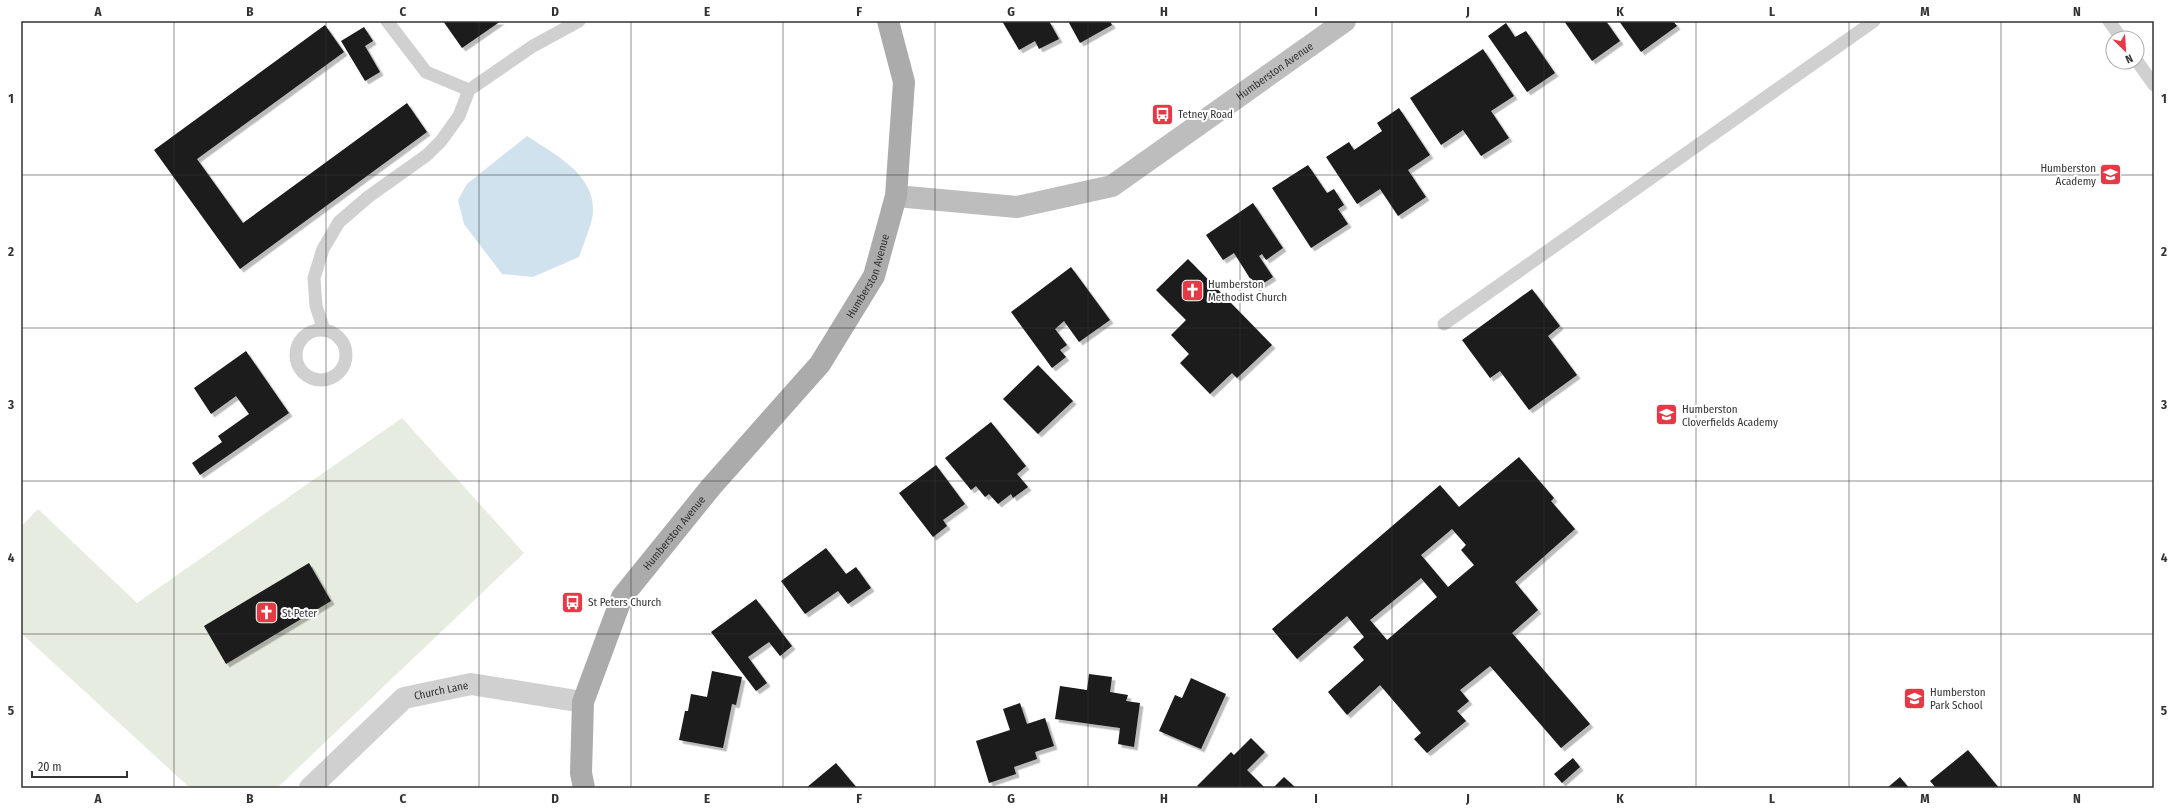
<svg xmlns="http://www.w3.org/2000/svg" width="2175" height="809" viewBox="0 0 2175 809" font-family="'Fira Sans Condensed',sans-serif">
<defs>
<filter id="shadow"><feDropShadow dx="3.5" dy="3.5" stdDeviation="0" flood-color="#0004"/></filter>
</defs>
<rect width="100%" height="100%" fill="#fff"/>
<!-- green -->
<polygon fill="#e6ecdf" points="402,418 524,553 277,788 190,788 21,633 21,527 38,509 137,603"/>
<!-- water -->
<path fill="#cfe2ee" d="M527,136C554,154 595,174 593,212C592,225 583,245 579,257L533,277L502,274L464,224L458,200L467,184Z"/>
<!-- building -->
<g fill="#1a1a1a" fill-rule="evenodd" filter="url(#shadow)">
<polygon points="443,21 501,21 462,48"/>
<polygon points="1002,21 1049,21 1059,39 1039,49 1035,41 1019,50"/>
<polygon points="1068,21 1110,21 1112,25 1080,43"/>
<polygon points="1564,21 1606,21 1620,41 1592,61"/>
<polygon points="1619,21 1673,21 1677,26 1641,52"/>
<polygon points="1506,23 1515,37 1526,31 1555,73 1527,92 1488,36"/>
<polygon points="325,25 344,52 197,159 243,223 407,103 427,132 240,269 154,150"/>
<polygon points="364,27 373,41 365,46 380,72 365,81 341,41"/>
<polygon points="1483,49 1514,96 1491,111 1509,138 1481,156 1463,130 1441,145 1410,98"/>
<polygon points="1399,108 1430,155 1408,170 1426,197 1398,216 1380,189 1357,204 1326,157 1349,142 1354,150 1382,131 1377,123"/>
<polygon points="1308,165 1327,193 1334,189 1344,205 1338,209 1348,224 1311,248 1272,188"/>
<polygon points="1253,203 1283,248 1266,260 1262,254 1259,256 1273,277 1256,288 1234,253 1223,260 1206,235"/>
<polygon points="1188,259 1272,345 1237,378 1232,373 1210,394 1180,363 1189,354 1171,335 1186,320 1156,290"/>
<polygon points="1071,267 1110,320 1079,342 1064,321 1055,329 1067,345 1060,350 1066,357 1052,368 1011,312"/>
<polygon points="1532,289 1560,326 1548,336 1577,375 1529,410 1500,371 1490,378 1462,340"/>
<polygon points="246,351 289,413 200,475 192,463 222,442 218,436 249,414 236,396 211,414 194,388"/>
<polygon points="1038,365 1073,401 1038,434 1003,399"/>
<polygon points="991,422 1026,466 1017,474 1028,487 1013,498 1011,494 998,504 989,494 985,497 976,486 971,490 945,458"/>
<path d="M1519,457L1554,498L1551,501L1575,529L1515,582L1538,610L1512,633L1590,724L1561,748L1490,666L1460,690L1469,701L1457,711L1466,721L1427,753L1414,739L1421,733L1380,685L1347,715L1328,692L1364,660L1353,647L1364,637L1347,616L1297,659L1272,629L1440,485L1459,507ZM1452,529L1466,545L1461,550L1474,565L1448,587L1421,555ZM1421,578L1437,597L1387,640L1370,620Z"/>
<polygon points="936,465 965,504 943,520 947,526 933,537 899,493"/>
<polygon points="826,548 846,574 856,567 871,588 848,604 838,591 805,614 781,581"/>
<polygon points="309,563 331,601 226,664 204,626"/>
<polygon points="756,599 792,646 780,656 769,642 748,657 767,683 756,691 711,632"/>
<polygon points="712,671 742,677 736,705 732,704 723,748 679,740 685,711 688,711 691,694 707,697"/>
<polygon points="1089,674 1112,677 1110,692 1128,695 1126,701 1140,703 1134,747 1118,744 1120,728 1055,719 1060,686 1087,690"/>
<polygon points="1191,678 1226,694 1201,749 1159,731 1175,695 1182,698"/>
<polygon points="1020,703 1027,724 1045,718 1054,746 1035,752 1037,759 1014,767 1016,774 989,783 976,741 1010,730 1003,709"/>
<polygon points="1251,738 1265,752 1247,770 1265,788 1200,788 1197,786 1231,752 1234,755"/>
<polygon points="1968,750 1999,788 1936,788 1930,781"/>
<polygon points="1573,758 1580,767 1562,783 1554,774"/>
<polygon points="836,763 857,788 806,788"/>
<polygon points="1284,777 1296,788 1273,788"/>
<polygon points="1900,777 1909,788 1887,788"/>
</g>
<g fill="none" stroke-linecap="round" stroke-linejoin="round">
<!-- service -->
<g stroke="#d0d0d0" stroke-width="13">
<polyline points="387,21 426,72 469,90"/>
<polyline points="2109,21 2121,38"/>
<polyline points="2137,61 2154,85"/>
<polyline points="1444,324 1874,21"/>
<polyline points="324,330 316,306 314,278 323,249 339,222 368,197 427,155 441,141 459,116 469,90 533,46 579,21"/>
<circle cx="321" cy="355" r="25"/>
</g>
<!-- minor -->
<path stroke="#d0d0d0" stroke-width="22" id="s1" d="M310,788L404,698L471,684L583,702"/>
<!-- secondary -->
<path stroke="#bdbdbd" stroke-width="22" id="s2" d="M896,196L1017,207L1112,186L1345,21"/>
<!-- primary -->
<path stroke="#ababab" stroke-width="22" id="s3" d="M584,788L581,773L583,702L622,597L711,487L820,364L874,276L896,196L904,82L888,21"/>
</g>
<!-- grid -->
<path fill="none" stroke="#333" stroke-width="1" stroke-opacity="0.55" d="M174,21V788M326,21V788M479,21V788M631,21V788M783,21V788M935,21V788M1088,21V788M1240,21V788M1392,21V788M1544,21V788M1696,21V788M1849,21V788M2001,21V788M21,175H2154M21,328H2154M21,481H2154M21,634H2154"/>
<!-- icons -->
<defs>
<symbol id="bus-square" viewBox="-11 -11 22 22"><rect x="-9" y="-9" width="18" height="18" rx="4" fill="#e63946" stroke="#fff"/><path d="M-5-6H5V4H4V6H2V4H-2V6H-4V4H-5ZM-3.5-4V0h7V-4ZM-3.5 1.2v1.5H-2V1.2ZM2 1.2v1.5H3.5V1.2Z" fill="#fff"/></symbol>
<symbol id="school-square" viewBox="-11 -11 22 22"><rect x="-9" y="-9" width="18" height="18" rx="4" fill="#e63946" stroke="#fff"/><path d="M0-5L7-2L0 1L-7-2ZM-4 1L0 2.5L4 1V4Q0 6-4 4Z" fill="#fff"/></symbol>
<symbol id="church-square" viewBox="-11 -11 22 22"><rect x="-9" y="-9" width="18" height="18" rx="4" fill="#e63946" stroke="#fff"/><path d="M-1.2-6h2.4v3.5h3.3v2.4h-3.3V6h-2.4V-.1h-3.3v-2.4h3.3Z" fill="#fff"/></symbol>
</defs>
<g fill-rule="evenodd">
<use href="#bus-square" x="1150" y="102" width="25" height="25"/>
<use href="#school-square" x="2098" y="162" width="25" height="25"/>
<use href="#church-square" x="1180" y="278" width="25" height="25"/>
<use href="#school-square" x="1654" y="402" width="25" height="25"/>
<use href="#bus-square" x="560" y="590" width="25" height="25"/>
<use href="#church-square" x="254" y="600" width="25" height="25"/>
<use href="#school-square" x="1902" y="686" width="25" height="25"/>
</g>
<g text-anchor="middle" dominant-baseline="central" stroke-width="4" stroke-linejoin="round" paint-order="stroke">
<!-- street labels -->
<g font-size="11" fill="#333" stroke="#fff">
<text stroke="none"><textPath href="#s2" startOffset="418">Humberston Avenue</textPath></text>
<text stroke="none"><textPath href="#s3" startOffset="605">Humberston Avenue</textPath></text>
<text stroke="none"><textPath href="#s3" startOffset="281">Humberston Avenue</textPath></text>
<text stroke="none"><textPath href="#s1" startOffset="168">Church Lane</textPath></text>
</g>
<!-- poi labels -->
<g font-size="11" fill="#333" stroke="#fff" text-anchor="start">
<text x="1178" y="114">Tetney Road</text>
<text x="2096" y="168" text-anchor="end">Humberston<tspan x="2096" dy="13">Academy</tspan></text>
<text x="1208" y="284">Humberston<tspan x="1208" dy="13">Methodist Church</tspan></text>
<text x="1682" y="409">Humberston<tspan x="1682" dy="13">Cloverfields Academy</tspan></text>
<text x="588" y="602">St Peters Church</text>
<text x="282" y="613">St Peter</text>
<text x="1930" y="692">Humberston<tspan x="1930" dy="13">Park School</tspan></text>
</g>
</g>
<!-- border -->
<rect width="2175" height="809" fill="none" stroke="#ffffff" stroke-width="44"/>
<!-- north arrow -->
<g transform="translate(2125 50) rotate(155)"><circle r="19" fill="#ffffff" stroke="#adadad"/>
<path d="M0-3L7 15L0 10L-7 15Z" fill="#e63946"/>
<text y="-6" font-size="11" font-weight="bold" text-anchor="middle" fill="#333333">N</text>
</g>
<!-- scale -->
<path d="M32 771v6h95v-6" fill="none" stroke="#333333" stroke-width="2"/>
<text x="38" y="771" font-size="12" fill="#333333" stroke="#ffffff" stroke-width="3" paint-order="stroke">20 m</text>
<rect x="22" y="22" width="2131" height="765" fill="none" stroke="#333" stroke-width="1.5"/>
<g font-size="13" text-anchor="middle" font-weight="bold" fill="#333">
<text x="98" y="16">A</text>
<text x="250" y="16">B</text>
<text x="403" y="16">C</text>
<text x="555" y="16">D</text>
<text x="707" y="16">E</text>
<text x="859" y="16">F</text>
<text x="1011" y="16">G</text>
<text x="1164" y="16">H</text>
<text x="1316" y="16">I</text>
<text x="1468" y="16">J</text>
<text x="1620" y="16">K</text>
<text x="1772" y="16">L</text>
<text x="1925" y="16">M</text>
<text x="2077" y="16">N</text>
<text x="11" y="103">1</text>
<text x="2164" y="103">1</text>
<text x="11" y="256">2</text>
<text x="2164" y="256">2</text>
<text x="11" y="409">3</text>
<text x="2164" y="409">3</text>
<text x="11" y="562">4</text>
<text x="2164" y="562">4</text>
<text x="11" y="715">5</text>
<text x="2164" y="715">5</text>
<text x="98" y="803">A</text>
<text x="250" y="803">B</text>
<text x="403" y="803">C</text>
<text x="555" y="803">D</text>
<text x="707" y="803">E</text>
<text x="859" y="803">F</text>
<text x="1011" y="803">G</text>
<text x="1164" y="803">H</text>
<text x="1316" y="803">I</text>
<text x="1468" y="803">J</text>
<text x="1620" y="803">K</text>
<text x="1772" y="803">L</text>
<text x="1925" y="803">M</text>
<text x="2077" y="803">N</text>
</g>
</svg>
